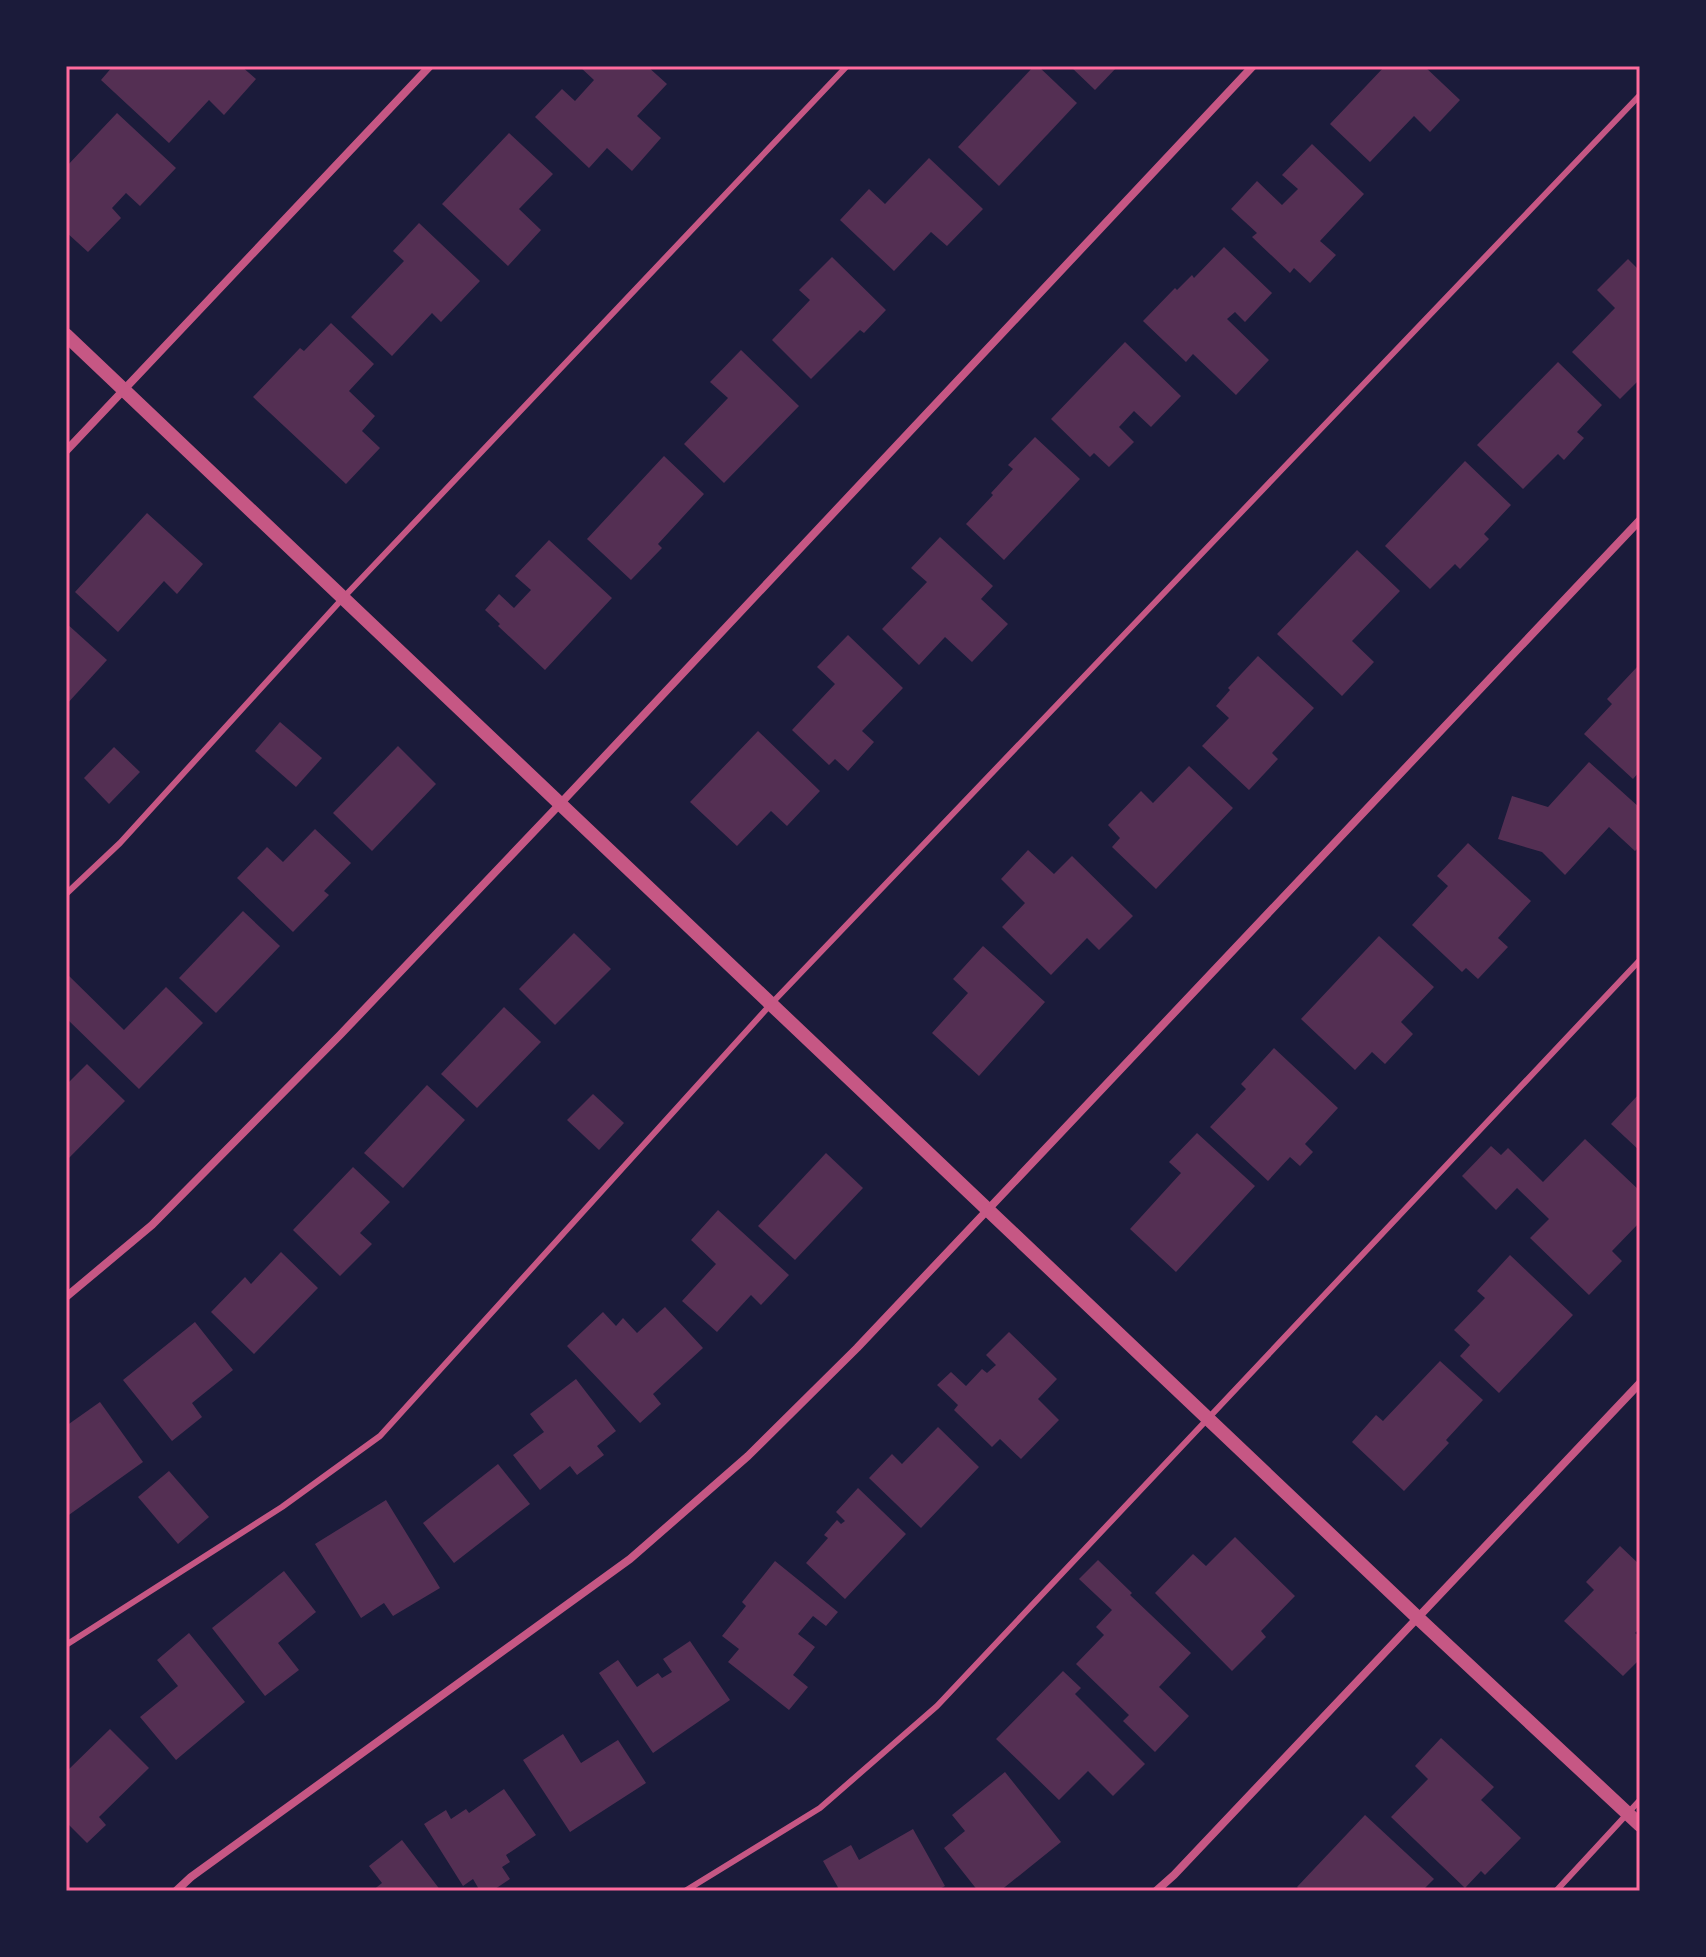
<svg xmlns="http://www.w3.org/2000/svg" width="1706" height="1957" viewBox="0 0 1706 1957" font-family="Poppins,sans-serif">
<rect width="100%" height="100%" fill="#1b1b3a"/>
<!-- building -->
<g fill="#542f53">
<polygon points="113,66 241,66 256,79 224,115 209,100 169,143 101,80"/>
<polygon points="579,66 647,66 667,84 637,116 661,138 632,171 607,148 589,168 535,117 562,89 575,101 594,80"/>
<polygon points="1034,66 1038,66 1077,103 999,186 958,147"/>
<polygon points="1070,66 1118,66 1095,90"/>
<polygon points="1385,66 1424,66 1460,100 1430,132 1414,116 1370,162 1330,124"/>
<polygon points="117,113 176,168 140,206 126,193 112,208 121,218 88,252 66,232 66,167"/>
<polygon points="509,133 553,174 519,209 541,230 508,266 442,204"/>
<polygon points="1312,144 1364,194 1320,241 1336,255 1310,283 1294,268 1290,273 1252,237 1257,233 1231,209 1257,181 1282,205 1298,189 1282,175"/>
<polygon points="929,158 983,209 947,246 931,232 894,271 840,220 869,189 885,204"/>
<polygon points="419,223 480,281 441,322 432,313 392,356 351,317 404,261 393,251"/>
<polygon points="1224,247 1272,293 1245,322 1235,312 1227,319 1269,360 1236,395 1193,354 1186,362 1143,321 1175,288 1177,290 1192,275 1194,278"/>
<polygon points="832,257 886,310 864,333 860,330 811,379 772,340 810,300 799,290"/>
<polygon points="1628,259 1640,271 1640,379 1620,399 1572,352 1615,308 1597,290"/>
<polygon points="331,323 374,364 349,391 375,416 362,431 380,448 346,484 253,397 300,348 304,351"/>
<polygon points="1125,342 1181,396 1151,427 1134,411 1119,427 1134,442 1109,467 1094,453 1090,457 1051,419"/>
<polygon points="741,350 799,406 724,483 684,444 728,398 710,382"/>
<polygon points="1558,362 1602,405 1577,432 1584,438 1564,460 1558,454 1523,489 1477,445"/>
<polygon points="1035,437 1080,479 1004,560 966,524 993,495 991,493 1013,469 1008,465"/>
<polygon points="664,456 704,494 658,544 662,548 631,580 587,539"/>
<polygon points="1465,461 1511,505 1484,534 1489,539 1460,569 1455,564 1430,589 1385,546"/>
<polygon points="147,513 203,564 177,594 164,581 118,632 75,592"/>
<polygon points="940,537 993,586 981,599 1008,624 972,662 945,637 919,665 882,629 927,582 911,568"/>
<polygon points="549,540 612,598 545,670 498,626 500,624 485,610 499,594 514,608 531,590 515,576"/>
<polygon points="1357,550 1400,591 1352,641 1374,662 1342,696 1277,634"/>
<polygon points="66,623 107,660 66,705"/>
<polygon points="848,635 903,688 862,731 874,742 848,771 835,759 829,765 792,730 835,684 817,667"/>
<polygon points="1258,656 1314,708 1272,753 1278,759 1249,790 1202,746 1229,718 1216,706 1230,690 1228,688"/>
<polygon points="1638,666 1640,667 1640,771 1633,779 1584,734 1612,704 1607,699"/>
<polygon points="280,722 322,758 296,787 255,751"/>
<polygon points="758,731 820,791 787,826 771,811 737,846 690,802"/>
<polygon points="398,746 436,784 372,851 333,813"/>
<polygon points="114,747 140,772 109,804 84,778"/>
<polygon points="1589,762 1640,808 1640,846 1635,851 1609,827 1565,875 1542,852 1498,839 1512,796 1548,807"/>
<polygon points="1189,766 1233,808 1156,889 1112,847 1120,838 1108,825 1141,791 1153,803"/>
<polygon points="315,829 351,863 324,891 329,895 293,932 237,878 267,847 283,862"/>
<polygon points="1468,843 1531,901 1498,938 1508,947 1478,979 1466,968 1462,972 1412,925 1448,886 1437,876"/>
<polygon points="1028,850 1054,874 1072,856 1133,916 1099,950 1087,938 1051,975 1002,927 1025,903 1001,879"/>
<polygon points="243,911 280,946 216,1013 179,978"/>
<polygon points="574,933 611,969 555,1025 519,989"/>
<polygon points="1379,936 1434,987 1401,1022 1413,1034 1385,1064 1372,1052 1355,1070 1301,1019"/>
<polygon points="983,946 1045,1002 979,1076 932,1033 968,993 953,979"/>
<polygon points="66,973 124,1030 166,987 203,1023 139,1089 66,1018"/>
<polygon points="504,1007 541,1042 477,1108 441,1074"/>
<polygon points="1274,1048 1338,1108 1305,1144 1313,1152 1300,1166 1290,1157 1268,1181 1210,1127 1246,1089 1241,1084"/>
<polygon points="87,1064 125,1101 66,1161 66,1085"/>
<polygon points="427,1085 465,1120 403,1188 364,1153"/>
<polygon points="1640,1093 1640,1151 1611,1124"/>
<polygon points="593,1094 624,1123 599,1150 567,1120"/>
<polygon points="1197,1133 1255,1186 1176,1272 1130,1229 1181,1173 1169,1162"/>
<polygon points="1585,1139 1640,1191 1640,1222 1612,1251 1622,1261 1589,1295 1530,1238 1549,1219 1517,1188 1496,1210 1462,1176 1491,1146 1501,1155 1508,1148 1543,1182"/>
<polygon points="826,1153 863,1188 795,1260 758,1226"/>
<polygon points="353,1167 390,1202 360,1233 372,1244 340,1276 293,1230"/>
<polygon points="718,1210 789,1275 761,1305 751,1295 717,1332 682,1301 716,1264 691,1240"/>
<polygon points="281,1252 318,1288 254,1354 211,1312 245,1277 251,1284"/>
<polygon points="1510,1255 1573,1315 1499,1393 1460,1356 1470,1345 1454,1330 1485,1298 1477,1291"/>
<polygon points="665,1307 703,1348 653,1394 661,1404 640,1423 567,1346 603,1312 616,1326 623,1318 637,1333"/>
<polygon points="195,1322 233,1370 192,1403 202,1417 172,1441 123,1380"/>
<polygon points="1009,1332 1057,1379 1038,1399 1059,1420 1021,1459 1000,1439 992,1447 954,1410 958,1405 937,1385 951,1372 966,1386 982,1369 987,1373 996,1365 986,1355"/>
<polygon points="1440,1361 1483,1400 1446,1440 1449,1443 1404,1491 1352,1442 1376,1415 1383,1421"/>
<polygon points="576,1379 616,1431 597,1446 604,1455 577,1475 570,1466 540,1490 513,1455 544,1432 530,1414"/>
<polygon points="100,1402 143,1462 66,1517 66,1426"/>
<polygon points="938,1427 979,1467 921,1528 869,1478 892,1454 902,1464"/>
<polygon points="498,1464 530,1504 454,1563 423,1523"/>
<polygon points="169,1471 209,1517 178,1544 138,1497"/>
<polygon points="858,1488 906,1534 845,1599 806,1563 828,1538 824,1535 837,1520 841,1524 845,1521 836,1512"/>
<polygon points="386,1500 440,1588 393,1616 384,1603 361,1618 315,1544"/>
<polygon points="1235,1537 1295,1596 1261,1631 1266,1637 1232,1671 1155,1593 1193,1554 1206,1566"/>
<polygon points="1620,1546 1640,1565 1640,1628 1635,1633 1640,1637 1640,1659 1623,1676 1564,1621 1594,1590 1586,1582"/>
<polygon points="1098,1560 1132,1593 1130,1595 1191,1653 1159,1687 1189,1716 1155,1752 1123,1721 1129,1715 1076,1664 1104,1635 1096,1627 1112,1610 1079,1579"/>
<polygon points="775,1561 838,1612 826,1626 813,1616 798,1634 815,1647 793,1675 808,1687 789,1710 728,1662 739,1649 722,1636 746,1606 742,1602"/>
<polygon points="284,1571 316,1612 278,1643 299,1670 265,1696 212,1628"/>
<polygon points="189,1633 245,1702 176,1760 140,1717 178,1686 157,1660"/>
<polygon points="690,1641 730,1700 653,1753 599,1673 618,1660 637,1687 658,1673 662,1678 672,1672 663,1659"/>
<polygon points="1063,1671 1081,1688 1075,1694 1145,1764 1113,1796 1088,1771 1059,1800 996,1739"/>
<polygon points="110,1729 149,1768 99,1817 106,1825 87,1843 66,1822 66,1772"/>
<polygon points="563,1734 581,1763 618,1740 646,1783 570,1832 523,1760"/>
<polygon points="1441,1738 1494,1787 1481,1800 1521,1838 1485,1875 1481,1871 1465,1888 1391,1817 1428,1779 1415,1766"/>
<polygon points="1005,1772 1061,1842 1000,1891 978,1891 944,1848 965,1831 952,1815"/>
<polygon points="504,1789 536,1835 506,1855 510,1862 502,1867 510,1879 492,1891 480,1891 473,1879 463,1886 424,1824 446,1810 451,1819 466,1809 469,1813"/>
<polygon points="1365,1815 1434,1879 1422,1891 1301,1891 1297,1887"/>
<polygon points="913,1829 945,1886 936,1891 840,1891 823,1861 851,1845 859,1860"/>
<polygon points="402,1840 441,1891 372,1891 382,1883 369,1866"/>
</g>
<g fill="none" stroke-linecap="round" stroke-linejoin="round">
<!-- service -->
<g stroke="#c65784" stroke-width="6">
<polyline points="66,894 120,843 343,598 847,66"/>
<polyline points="66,1645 282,1507 380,1436 771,1004 1640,95"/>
<polyline points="685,1891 820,1808 937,1706 1640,960"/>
<polyline points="1556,1891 1640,1800"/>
</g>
<!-- minor -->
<g stroke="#c65784" stroke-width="8">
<polyline points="66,451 430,66"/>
<polyline points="66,1297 152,1225 340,1035 560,804 1253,66"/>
<polyline points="176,1891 191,1877 630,1559 748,1456 857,1348 1640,520"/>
<polyline points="1156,1891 1174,1875 1640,1383"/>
</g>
<!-- tertiary -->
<polyline stroke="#c65784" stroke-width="14" points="66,335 1418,1618 1640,1825"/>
</g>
<!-- border -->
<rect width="1706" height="1957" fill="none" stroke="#1b1b3a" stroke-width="136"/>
<rect x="68" y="68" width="1570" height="1821" fill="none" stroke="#ff6b9d" stroke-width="3"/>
</svg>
